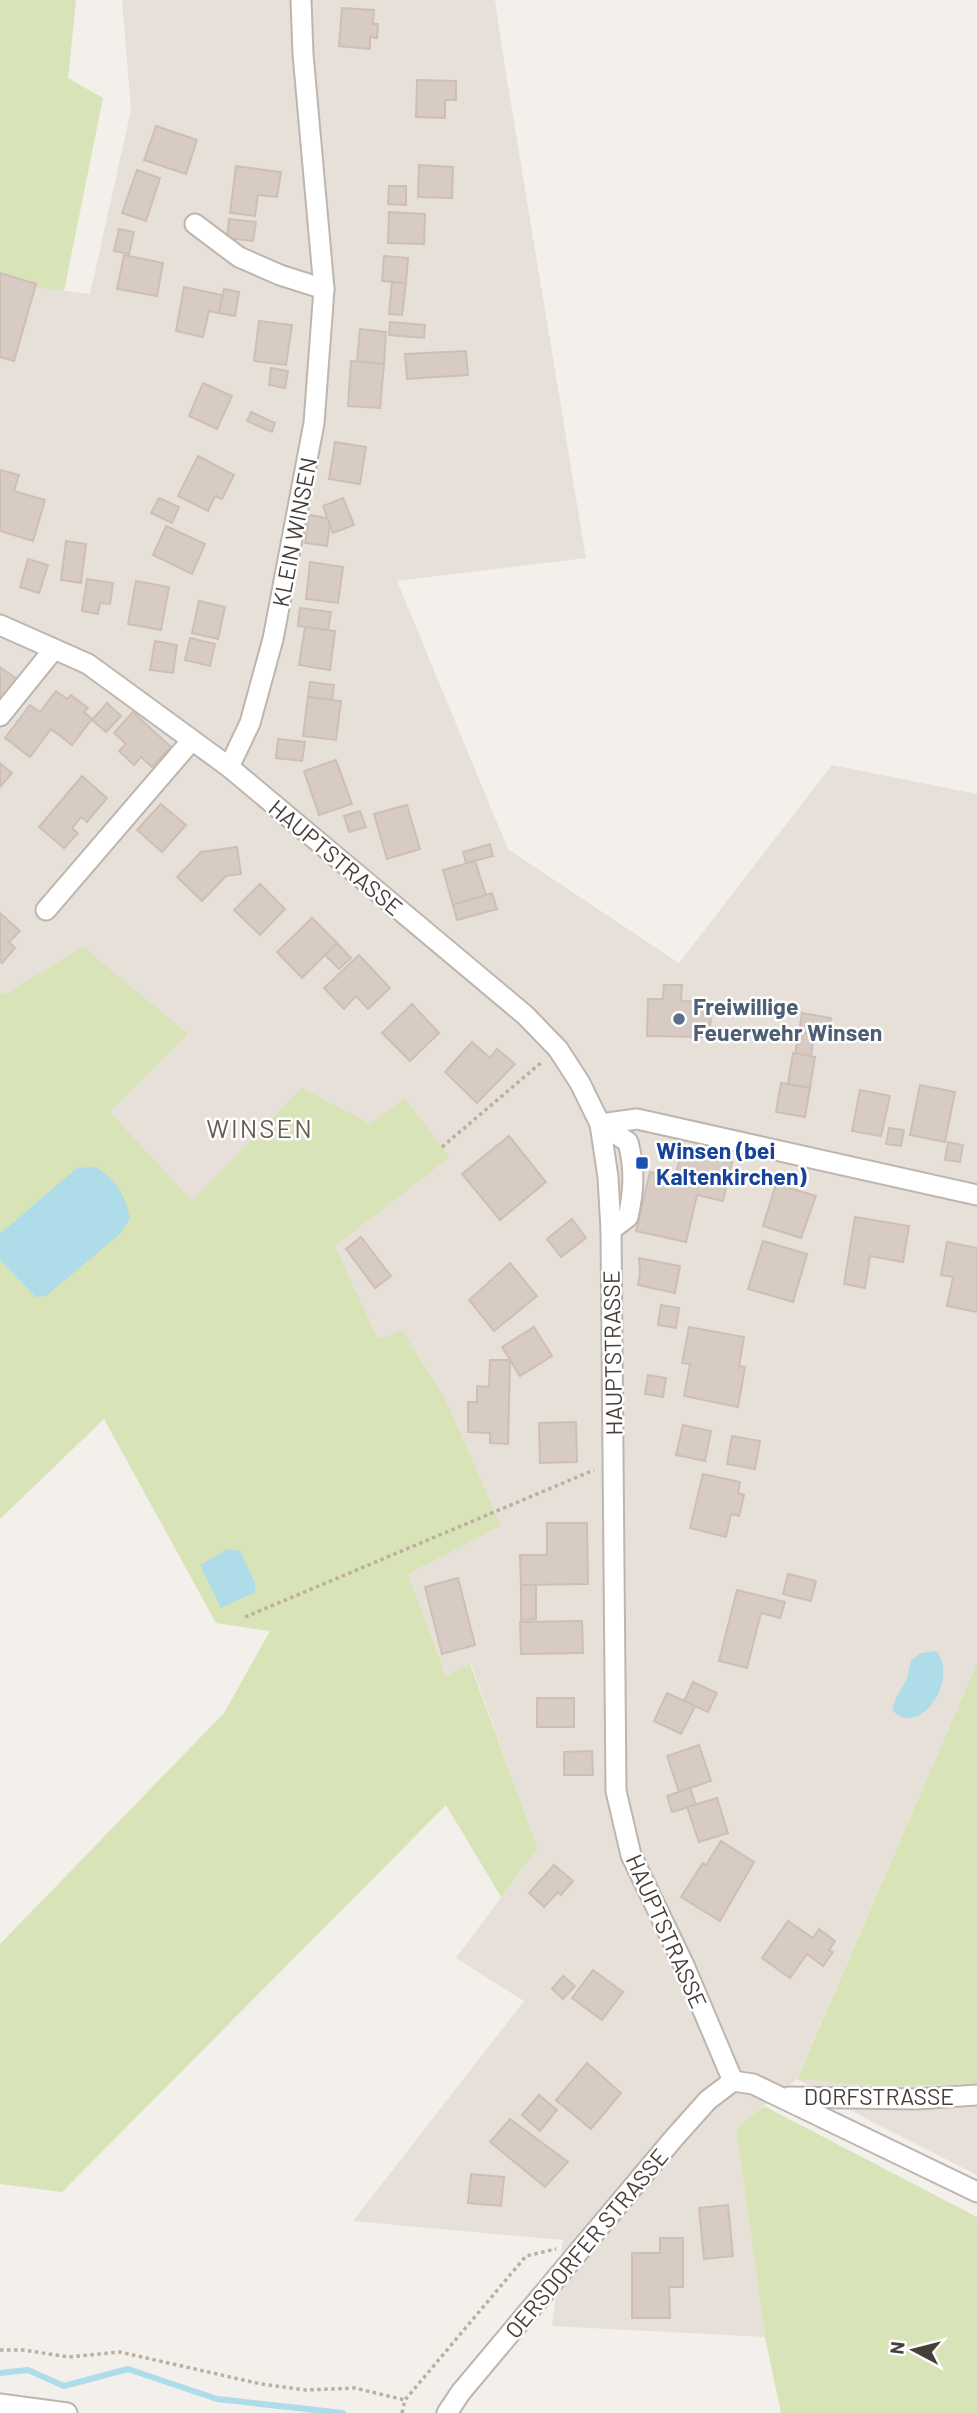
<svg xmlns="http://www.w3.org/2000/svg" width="977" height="2413" viewBox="0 0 977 2413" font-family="Barlow,sans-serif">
<rect width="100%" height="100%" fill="#f3efea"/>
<!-- residential -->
<polygon fill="#e7e0d9" points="122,0 495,0 505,68 586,558 397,581 508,849 679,963 832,765 977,794 977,1663 797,2078 886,2087 977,2083 977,2175 874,2123 797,2079 736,2128 765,2337 552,2326 563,2240 353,2221 524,2001 456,1958 538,1848 471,1664 446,1676 408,1574 501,1526 378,1341 334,1246 371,1124 302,1089 192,1202 109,1112 187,1034 4,995 0,992 0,283 90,294 131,110"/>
<!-- green -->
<g fill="#d8e3b8">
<polygon points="0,0 76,0 68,78 103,98 64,291 0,283"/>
<polygon points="83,947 188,1034 110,1112 192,1201 302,1088 371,1124 404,1098 450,1157 335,1246 378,1340 402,1330 446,1401 501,1526 408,1574 446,1676 470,1664 538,1848 501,1897 446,1805 62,2192 0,2184 0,1944 224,1713 270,1631 216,1623 104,1419 0,1519 0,992 4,995"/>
<polygon points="977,1663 977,2083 886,2087 797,2079"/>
<polygon points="764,2106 977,2217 977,2413 781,2413 765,2337 736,2128"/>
</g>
<!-- water -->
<g fill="#aedce9">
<path d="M96,1167C118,1182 124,1193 130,1219L121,1233L46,1296L36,1297L0,1260V1234L77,1168Z"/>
<polygon points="228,1549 240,1551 255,1583 255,1592 221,1608 200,1565"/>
<path d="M936,1651C960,1680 919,1740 892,1710L896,1698L907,1679L911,1660L921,1653Z"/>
</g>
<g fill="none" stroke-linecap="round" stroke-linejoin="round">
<!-- stream -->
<polyline stroke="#aedce9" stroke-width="6" points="0,2373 28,2370 64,2386 128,2369 217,2399 343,2413"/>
</g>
<!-- building -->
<g fill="#d7cbc4" stroke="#cebfb5" stroke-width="2">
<polygon points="342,8 374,10 373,24 378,24 377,38 370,37 370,49 339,46"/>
<polygon points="417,80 456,81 456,100 445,100 445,118 416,117"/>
<polygon points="156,126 197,140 186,174 144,160"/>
<polygon points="419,165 453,167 452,198 418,197"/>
<polygon points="236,166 281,172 277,197 258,195 255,216 230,213"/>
<polygon points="137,170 160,178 146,221 122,213"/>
<polygon points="389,186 406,186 406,205 388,204"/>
<polygon points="389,212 425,214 424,244 388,243"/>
<polygon points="229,219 256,222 253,241 227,238"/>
<polygon points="119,229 134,232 129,254 114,251"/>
<polygon points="124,255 163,263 157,296 117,289"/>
<polygon points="384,256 408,258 406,283 382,281"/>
<polygon points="0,273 36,284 14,361 0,357"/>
<polygon points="392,282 406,283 402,315 389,314"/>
<polygon points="184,287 222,295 219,313 209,311 203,337 176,331"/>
<polygon points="224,289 239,292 235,316 219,313"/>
<polygon points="259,321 292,325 286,365 254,361"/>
<polygon points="390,322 425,325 424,338 389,335"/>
<polygon points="360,329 386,332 384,364 357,362"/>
<polygon points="466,351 468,375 407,379 405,354"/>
<polygon points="351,361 384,364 380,408 348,406"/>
<polygon points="271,368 288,371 285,388 269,385"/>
<polygon points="203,383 232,396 217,429 189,416"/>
<polygon points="251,412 275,423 272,432 247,421"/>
<polygon points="335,442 366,447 360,484 329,479"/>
<polygon points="198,456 234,475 222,499 215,496 208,511 178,496"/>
<polygon points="0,470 19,475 14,491 45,500 33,541 0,531"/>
<polygon points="159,498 179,507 172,523 151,513"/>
<polygon points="343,498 354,525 333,533 323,506"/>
<polygon points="309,515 327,518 330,525 327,546 305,543"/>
<polygon points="166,526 205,544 192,574 153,555"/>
<polygon points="66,541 86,544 81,583 61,580"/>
<polygon points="28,559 48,565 39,593 20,587"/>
<polygon points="310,562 343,567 338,603 306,599"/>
<polygon points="87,579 113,583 110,604 100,603 98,614 82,611"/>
<polygon points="136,581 169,587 161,630 128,624"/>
<polygon points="199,601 225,607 218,639 192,633"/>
<polygon points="300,608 331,612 328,630 298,626"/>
<polygon points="305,627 335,631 330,670 299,665"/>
<polygon points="190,638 215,644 210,666 185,660"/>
<polygon points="155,641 177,645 173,673 150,670"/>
<polygon points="0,667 17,679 1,700 0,700"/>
<polygon points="310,682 334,685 332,700 308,697"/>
<polygon points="56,691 67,699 71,695 88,708 84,712 92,719 72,745 51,729 30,757 5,738 30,705 40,712"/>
<polygon points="308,697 341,701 336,740 303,736"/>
<polygon points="107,703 121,716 106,732 92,720"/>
<polygon points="133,712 171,747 152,767 141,757 134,765 119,751 126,744 114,733"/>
<polygon points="278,739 305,742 302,761 276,758"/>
<polygon points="336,760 352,804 319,815 304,771"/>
<polygon points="0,763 12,773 0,787"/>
<polygon points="82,776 107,798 87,822 81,817 72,828 78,833 64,848 39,827"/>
<polygon points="161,804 186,825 162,852 137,830"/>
<polygon points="407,805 420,849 387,859 374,814"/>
<polygon points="360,811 366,827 349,832 344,816"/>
<polygon points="490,844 493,856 466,863 463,852"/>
<polygon points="237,847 241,874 226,876 202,901 177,877 201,852"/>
<polygon points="475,861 486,895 453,905 443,870"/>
<polygon points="260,884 285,909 260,935 234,910"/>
<polygon points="492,893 497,909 457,920 453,905"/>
<polygon points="0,913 20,931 9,942 15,948 2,963 0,961"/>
<polygon points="312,918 337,943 302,978 277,952"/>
<polygon points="337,943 351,958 339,969 325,955"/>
<polygon points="359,955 390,988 368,1009 356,996 344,1009 324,988"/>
<polygon points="664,985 682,985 681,1001 711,1002 710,1037 647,1036 648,999 663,999"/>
<polygon points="412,1004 439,1033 410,1061 382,1033"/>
<polygon points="802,1013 831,1018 827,1037 799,1032"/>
<polygon points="799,1032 814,1035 811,1056 795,1054"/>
<polygon points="472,1042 490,1058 497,1049 515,1064 477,1103 445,1072"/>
<polygon points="793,1053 815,1057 810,1088 788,1084"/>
<polygon points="781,1083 810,1088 805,1117 776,1112"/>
<polygon points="920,1085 955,1092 945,1142 910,1135"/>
<polygon points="860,1090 890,1096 881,1136 852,1131"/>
<polygon points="889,1128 904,1130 901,1146 886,1144"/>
<polygon points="509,1136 546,1182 500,1220 462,1174"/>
<polygon points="948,1142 963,1145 960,1162 945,1160"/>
<polygon points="682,1150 732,1162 723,1201 697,1195 686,1242 636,1231 650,1172 675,1178"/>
<polygon points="776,1184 816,1196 801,1238 763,1226"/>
<polygon points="855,1217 909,1226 903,1262 870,1256 865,1288 844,1284"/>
<polygon points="572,1219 586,1238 561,1257 547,1239"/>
<polygon points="361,1237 391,1276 375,1288 346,1249"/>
<polygon points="763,1241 807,1254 793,1302 748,1289"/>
<polygon points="947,1242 977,1248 977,1312 947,1306 953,1277 941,1275"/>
<polygon points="639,1258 680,1266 675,1293 638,1285 640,1273"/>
<polygon points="510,1263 537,1296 494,1331 469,1300"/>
<polygon points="661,1305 679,1308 676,1328 658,1325"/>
<polygon points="534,1327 552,1356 520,1376 502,1347"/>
<polygon points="689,1327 744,1337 739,1366 745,1367 738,1407 684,1396 690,1364 682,1363"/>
<polygon points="490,1360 510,1360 508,1444 490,1443 490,1433 468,1432 468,1402 477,1402 477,1386 489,1387"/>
<polygon points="648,1375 666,1378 663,1397 645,1394"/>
<polygon points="576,1422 577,1462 540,1463 539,1423"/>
<polygon points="683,1425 711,1431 705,1461 676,1455"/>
<polygon points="732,1436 760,1441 755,1469 727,1464"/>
<polygon points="703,1474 740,1482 738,1493 744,1495 739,1516 731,1514 726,1537 690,1528"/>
<polygon points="547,1523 587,1523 588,1584 521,1585 520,1555 547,1555"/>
<polygon points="788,1574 816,1581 811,1601 783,1594"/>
<polygon points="458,1578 475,1645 442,1654 425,1587"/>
<polygon points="521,1585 536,1585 536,1619 521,1620"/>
<polygon points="737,1590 785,1602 780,1618 761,1613 747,1668 719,1661"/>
<polygon points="582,1621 583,1653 521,1654 520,1622"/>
<polygon points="693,1682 717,1693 708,1712 684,1701"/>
<polygon points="667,1693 695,1706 681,1734 654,1721"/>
<rect x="537" y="1698" width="37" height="29"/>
<polygon points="699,1745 711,1781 679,1792 667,1756"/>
<polygon points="592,1751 593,1775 564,1775 564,1752"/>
<polygon points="690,1788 696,1805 672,1812 667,1796"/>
<polygon points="717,1798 728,1833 699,1842 687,1807"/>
<polygon points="721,1841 754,1862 720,1921 681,1897 703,1863 706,1865"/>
<polygon points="554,1865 573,1881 561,1895 558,1892 544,1907 529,1893"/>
<polygon points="788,1921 813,1938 819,1929 835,1941 829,1950 833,1952 823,1966 807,1954 790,1978 762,1958"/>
<polygon points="593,1970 623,1992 602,2020 572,1998"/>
<polygon points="563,1976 575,1986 563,1999 552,1989"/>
<polygon points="587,2063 621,2093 591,2129 556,2100"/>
<polygon points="539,2095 557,2110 540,2131 522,2115"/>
<polygon points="510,2119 568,2162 545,2187 490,2142"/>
<polygon points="471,2174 504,2177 501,2206 468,2203"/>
<polygon points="728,2205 733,2256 704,2259 699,2208"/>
<polygon points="660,2238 683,2238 683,2287 669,2287 670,2318 632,2318 632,2253 660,2253"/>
</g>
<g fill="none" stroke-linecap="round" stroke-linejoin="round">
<defs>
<g id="minor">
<polyline points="195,224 239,257 280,275 324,289"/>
<polyline points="0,625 88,664 229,767 525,1015 558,1049 580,1083 600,1124 608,1177 611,1230 616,1791 631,1855 683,1963 733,2081"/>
<polyline points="0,716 54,649"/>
<polyline points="229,767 250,723 273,639 314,423 324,289 303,54 301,0"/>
<polyline points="46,910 192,740"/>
<polyline points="600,1124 637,1119 977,1195"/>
<path d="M600,1124L628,1142C635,1169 634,1190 628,1217L611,1230"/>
<polyline points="733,2081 753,2084 977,2192"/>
<polyline points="789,2097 916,2099 977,2095"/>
<polyline points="0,2404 67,2413"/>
<polyline points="447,2413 461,2392 674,2138 708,2100 733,2081"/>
</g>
</defs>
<!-- minor casing -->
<use href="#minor" stroke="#beb5ae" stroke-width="23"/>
<!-- path -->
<g stroke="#beaea0" stroke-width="3.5" stroke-dasharray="3.5 3.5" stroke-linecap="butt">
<polyline points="442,1147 543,1061"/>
<polyline points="245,1617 594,1470"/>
<polyline points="0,2350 23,2350 69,2357 120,2352 261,2384 306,2390 355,2388 405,2400"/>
<polyline points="402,2413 405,2400 526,2256 556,2249"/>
</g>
<!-- minor -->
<use href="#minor" stroke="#fff" stroke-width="19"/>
</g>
<!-- markers -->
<circle fill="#5c6f8a" stroke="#fff" stroke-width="2.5" cx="679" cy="1019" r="7"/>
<rect fill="#1a4fb4" stroke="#fff" stroke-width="2.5" x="635" y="1156" width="14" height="14" rx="3.5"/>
<g text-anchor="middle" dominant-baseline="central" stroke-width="5" stroke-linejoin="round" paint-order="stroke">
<!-- street labels -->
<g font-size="23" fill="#463e39" stroke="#fff">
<text transform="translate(294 532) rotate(-79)">KLEIN WINSEN</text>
<text transform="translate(336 857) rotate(40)">HAUPTSTRASSE</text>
<text transform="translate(612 1353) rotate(-91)">HAUPTSTRASSE</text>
<text transform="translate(667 1931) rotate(66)">HAUPTSTRASSE</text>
<text x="879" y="2096">DORFSTRASSE</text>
<text transform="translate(586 2243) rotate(-50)">OERSDORFER STRASSE</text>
</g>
<!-- service labels -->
<g font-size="23" font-weight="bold" fill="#4e5e75" stroke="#fff" text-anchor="start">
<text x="693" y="1006">Freiwillige<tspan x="693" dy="26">Feuerwehr Winsen</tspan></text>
</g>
<!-- transit labels -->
<g font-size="23" font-weight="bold" fill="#164399" stroke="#fff" text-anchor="start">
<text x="656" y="1150">Winsen (bei<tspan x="656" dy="26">Kaltenkirchen)</tspan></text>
</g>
<!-- quarter labels -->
<g font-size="26" letter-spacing="2" fill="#685a51" stroke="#fff">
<text x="260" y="1127">WINSEN</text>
</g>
</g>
<!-- north arrow -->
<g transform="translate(914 2350) rotate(277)" stroke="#ffffff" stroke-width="5" paint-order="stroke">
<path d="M0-5L12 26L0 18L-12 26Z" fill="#463e39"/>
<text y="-10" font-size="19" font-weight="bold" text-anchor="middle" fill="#463e39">N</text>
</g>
</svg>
